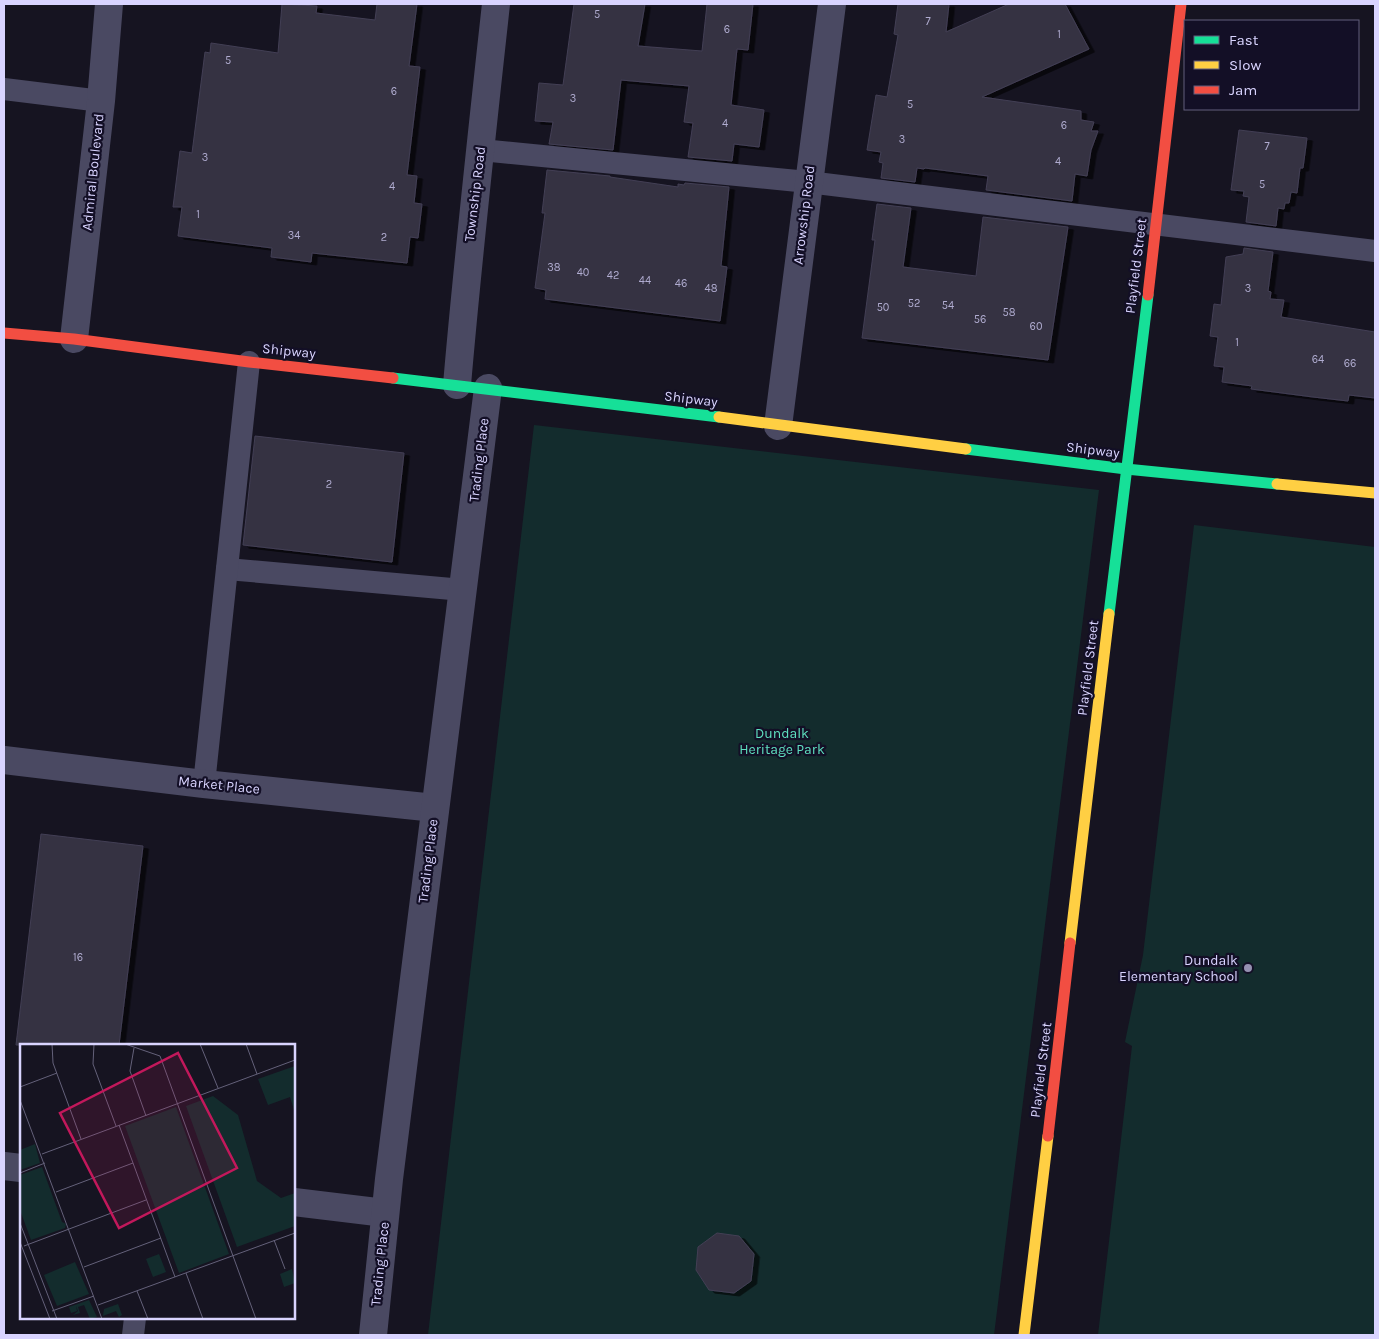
<svg xmlns="http://www.w3.org/2000/svg" width="1379" height="1339" viewBox="0 0 1379 1339" font-family="Karla,sans-serif">
<defs>
<filter id="shadow"><feDropShadow dx="5.5" dy="3" stdDeviation="0" flood-color="#0009"/></filter>
</defs>
<rect width="100%" height="100%" fill="#161421"/>
<!-- green -->
<g fill="#132c2d">
<polygon points="534,425 1099,490 994,1335 428,1335"/>
<polygon points="1194,525 1375,547 1375,1335 1098,1335 1132,1046 1125,1042 1143,955"/>
</g>
<!-- building -->
<g fill="#343243" stroke="#433f54" filter="url(#shadow)">
<polygon points="282,4 317,6 316,13 375,20 377,4 417,4 409,66 420,67 407,175 417,176 414,203 422,204 418,238 410,237 407,263 312,253 311,262 288,259 271,257 272,248 178,236 182,207 173,207 180,151 192,153 205,52 210,53 211,43 278,53"/>
<polygon points="574,4 645,4 638,46 702,51 707,4 753,4 748,50 737,49 731,105 764,110 759,147 734,144 732,161 688,157 693,123 684,122 689,86 621,80 613,150 549,144 553,122 535,121 539,83 563,85"/>
<polygon points="898,4 949,4 946,32 1009,4 1065,4 1089,49 982,97 1081,111 1081,120 1094,122 1091,131 1098,131 1091,150 1087,176 1075,174 1072,201 986,190 988,176 925,168 924,169 917,168 915,182 881,178 883,163 879,162 881,152 867,150 876,95 887,97 898,35 894,34"/>
<polygon points="1239,130 1307,138 1303,168 1300,168 1297,193 1291,192 1289,203 1285,203 1284,209 1278,208 1276,226 1246,222 1249,197 1243,196 1244,191 1231,190"/>
<polygon points="547,170 610,176 610,177 678,187 678,184 684,185 685,183 729,187 721,266 727,267 720,321 545,299 546,290 535,288 545,213 542,213"/>
<polygon points="877,204 911,208 903,267 976,276 983,217 1068,227 1048,360 862,338 875,240 872,240"/>
<polygon points="1244,248 1273,252 1268,291 1271,292 1270,299 1284,300 1281,317 1375,332 1375,398 1349,395 1348,401 1313,397 1251,389 1252,386 1222,382 1224,367 1214,366 1218,337 1210,336 1214,304 1221,305 1226,257 1243,254"/>
<polygon points="255,436 404,453 392,562 243,545"/>
<polygon points="41,834 143,846 119,1045 16,1045"/>
<polygon points="717,1233 739,1236 754,1254 751,1281 734,1293 709,1290 696,1270 698,1247"/>
</g>
<g fill="none" stroke-linecap="round" stroke-linejoin="round">
<!-- lane -->
<g stroke="#4a4962" stroke-width="22">
<polyline points="4,89 101,101"/>
<polyline points="481,150 808,182 1375,251"/>
<polyline points="227,569 463,590"/>
<polyline points="204,784 249,362"/>
<polyline points="133,1335 135,1318"/>
</g>
<!-- street -->
<g stroke="#4a4962" stroke-width="28">
<polyline points="74,339 101,101 109,4"/>
<path d="M457,385C468,257 482,131 496,4"/>
<polyline points="778,426 832,4"/>
<polyline points="4,760 204,784 435,808"/>
<polyline points="4,1166 21,1168"/>
<polyline points="294,1202 385,1213"/>
<polyline points="373,1335 389,1179 488,388"/>
</g>
<!-- fast -->
<g stroke="#16e098" stroke-width="11">
<polyline points="393,378 719,417"/>
<polyline points="966,449 1126,469 1277,484"/>
<polyline points="1109,614 1148,295"/>
</g>
<!-- slow -->
<g stroke="#ffcf43" stroke-width="11">
<polyline points="719,417 966,449"/>
<polyline points="1277,484 1375,493"/>
<polyline points="1070,943 1109,614"/>
<polyline points="1024,1335 1048,1136"/>
</g>
<!-- jam -->
<g stroke="#f24e42" stroke-width="11">
<polyline points="1148,295 1181,4"/>
<polyline points="4,333 74,339 249,362 393,378"/>
<polyline points="1048,1136 1070,943"/>
</g>
</g>
<!-- markers -->
<circle fill="#9591b1" stroke="#130f26" stroke-width="2" cx="1248" cy="968" r="5"/>
<g text-anchor="middle" dominant-baseline="central" stroke-width="4.5" stroke-linejoin="round" paint-order="stroke">
<!-- number labels -->
<g font-size="11" fill="#b0acd0">
<text x="597" y="14">5</text>
<text x="928" y="21">7</text>
<text x="727" y="29">6</text>
<text x="1059" y="34">1</text>
<text x="228" y="60">5</text>
<text x="394" y="91">6</text>
<text x="573" y="98">3</text>
<text x="910" y="104">5</text>
<text x="725" y="123">4</text>
<text x="1064" y="125">6</text>
<text x="902" y="139">3</text>
<text x="1267" y="146">7</text>
<text x="205" y="157">3</text>
<text x="1058" y="161">4</text>
<text x="1262" y="184">5</text>
<text x="392" y="186">4</text>
<text x="198" y="214">1</text>
<text x="294" y="235">34</text>
<text x="384" y="237">2</text>
<text x="554" y="267">38</text>
<text x="583" y="272">40</text>
<text x="613" y="275">42</text>
<text x="645" y="280">44</text>
<text x="681" y="283">46</text>
<text x="711" y="288">48</text>
<text x="1248" y="288">3</text>
<text x="914" y="303">52</text>
<text x="948" y="305">54</text>
<text x="883" y="307">50</text>
<text x="1009" y="312">58</text>
<text x="980" y="319">56</text>
<text x="1036" y="326">60</text>
<text x="1237" y="342">1</text>
<text x="1318" y="359">64</text>
<text x="1350" y="363">66</text>
<text x="329" y="484">2</text>
<text x="78" y="957">16</text>
</g>
<!-- street labels -->
<g font-size="14" fill="#d9d4ff" stroke="#130f26">
<text transform="translate(93 172) rotate(-84)">Admiral Boulevard</text>
<text transform="translate(475 194) rotate(-83)">Township Road</text>
<text transform="translate(804 215) rotate(-83)">Arrowship Road</text>
<text transform="translate(1136 266) rotate(-83)">Playfield Street</text>
<text transform="translate(289 351) rotate(6)">Shipway</text>
<text transform="translate(691 399) rotate(7)">Shipway</text>
<text transform="translate(1093 450) rotate(7)">Shipway</text>
<text transform="translate(479 460) rotate(-83)">Trading Place</text>
<text transform="translate(1088 668) rotate(-83)">Playfield Street</text>
<text transform="translate(219 785) rotate(6)">Market Place</text>
<text transform="translate(428 861) rotate(-83)">Trading Place</text>
<text transform="translate(1041 1070) rotate(-83)">Playfield Street</text>
<text transform="translate(380 1264) rotate(-84)">Trading Place</text>
</g>
<!-- park labels -->
<g font-size="14" fill="#5fe0c0" stroke="#130f26">
<text x="782" y="733">Dundalk<tspan x="782" dy="16">Heritage Park</tspan></text>
</g>
<!-- poi labels -->
<g font-size="14" fill="#d9d4ff" stroke="#130f26" text-anchor="end">
<text x="1238" y="960">Dundalk<tspan x="1238" dy="16">Elementary School</tspan></text>
</g>
</g>
<!-- overview -->
<g transform="translate(20 1044)">
<rect width="275" height="275" fill="#161421"/>
<path d="M275,22V69L270,53L248,61L238,35ZM193,52L218,71L237,137L261,154L275,149V182L217,203L166,62ZM156,63L209,210L159,229L105,82ZM15,100L20,119L0,126V106ZM22,123L42,178L46,180L45,184L11,196L0,166V131ZM139,210L146,228L133,233L126,215ZM55,218L69,250L37,262L24,231ZM272,225L275,239L264,243L260,230ZM69,256L77,273L70,275L64,261L58,263L60,269L53,271L58,267L56,262L57,267L51,269L49,263ZM98,260L102,271L99,273L96,267L83,272L84,265Z" fill="#132c2d"/>
<path fill="none" stroke="#64617a" stroke-width="1" d="M32,0L33,19L61,95M74,0L73,20L96,82M105,0L140,12M180,0L198,44M226,0L237,30M114,4L110,27L126,72M140,12L236,275M0,43L37,29M0,56L82,275M99,81L155,233M22,110L275,16M0,129L25,119M36,148L113,119M0,179L37,275M254,196L265,225M0,198L30,275M4,202L126,156M64,223L141,194M166,229L183,275M117,247L128,275M78,261L275,189M32,267L74,252"/>
<path fill="#c2185b" fill-opacity="0.15" stroke="#c2185b" stroke-width="2.5" d="M158,9L217,124L99,184L40,69Z"/>
<rect width="275" height="275" fill="none" stroke="#d9d4ff" stroke-width="2.5"/>
</g>
<!-- border -->
<rect width="1379" height="1339" fill="none" stroke="#d9d4ff" stroke-width="10"/>
<!-- legend -->
<rect x="1184" y="20" width="175" height="90" fill="#130f26" stroke="#625e7d"/>
<rect x="1194" y="36" width="25" height="8" fill="#16e098" stroke="#625e7d"/>
<text x="1229" y="45" font-size="15" fill="#d9d4ff">Fast</text>
<rect x="1194" y="61" width="25" height="8" fill="#ffcf43" stroke="#625e7d"/>
<text x="1229" y="70" font-size="15" fill="#d9d4ff">Slow</text>
<rect x="1194" y="86" width="25" height="8" fill="#f24e42" stroke="#625e7d"/>
<text x="1229" y="95" font-size="15" fill="#d9d4ff">Jam</text>
</svg>
